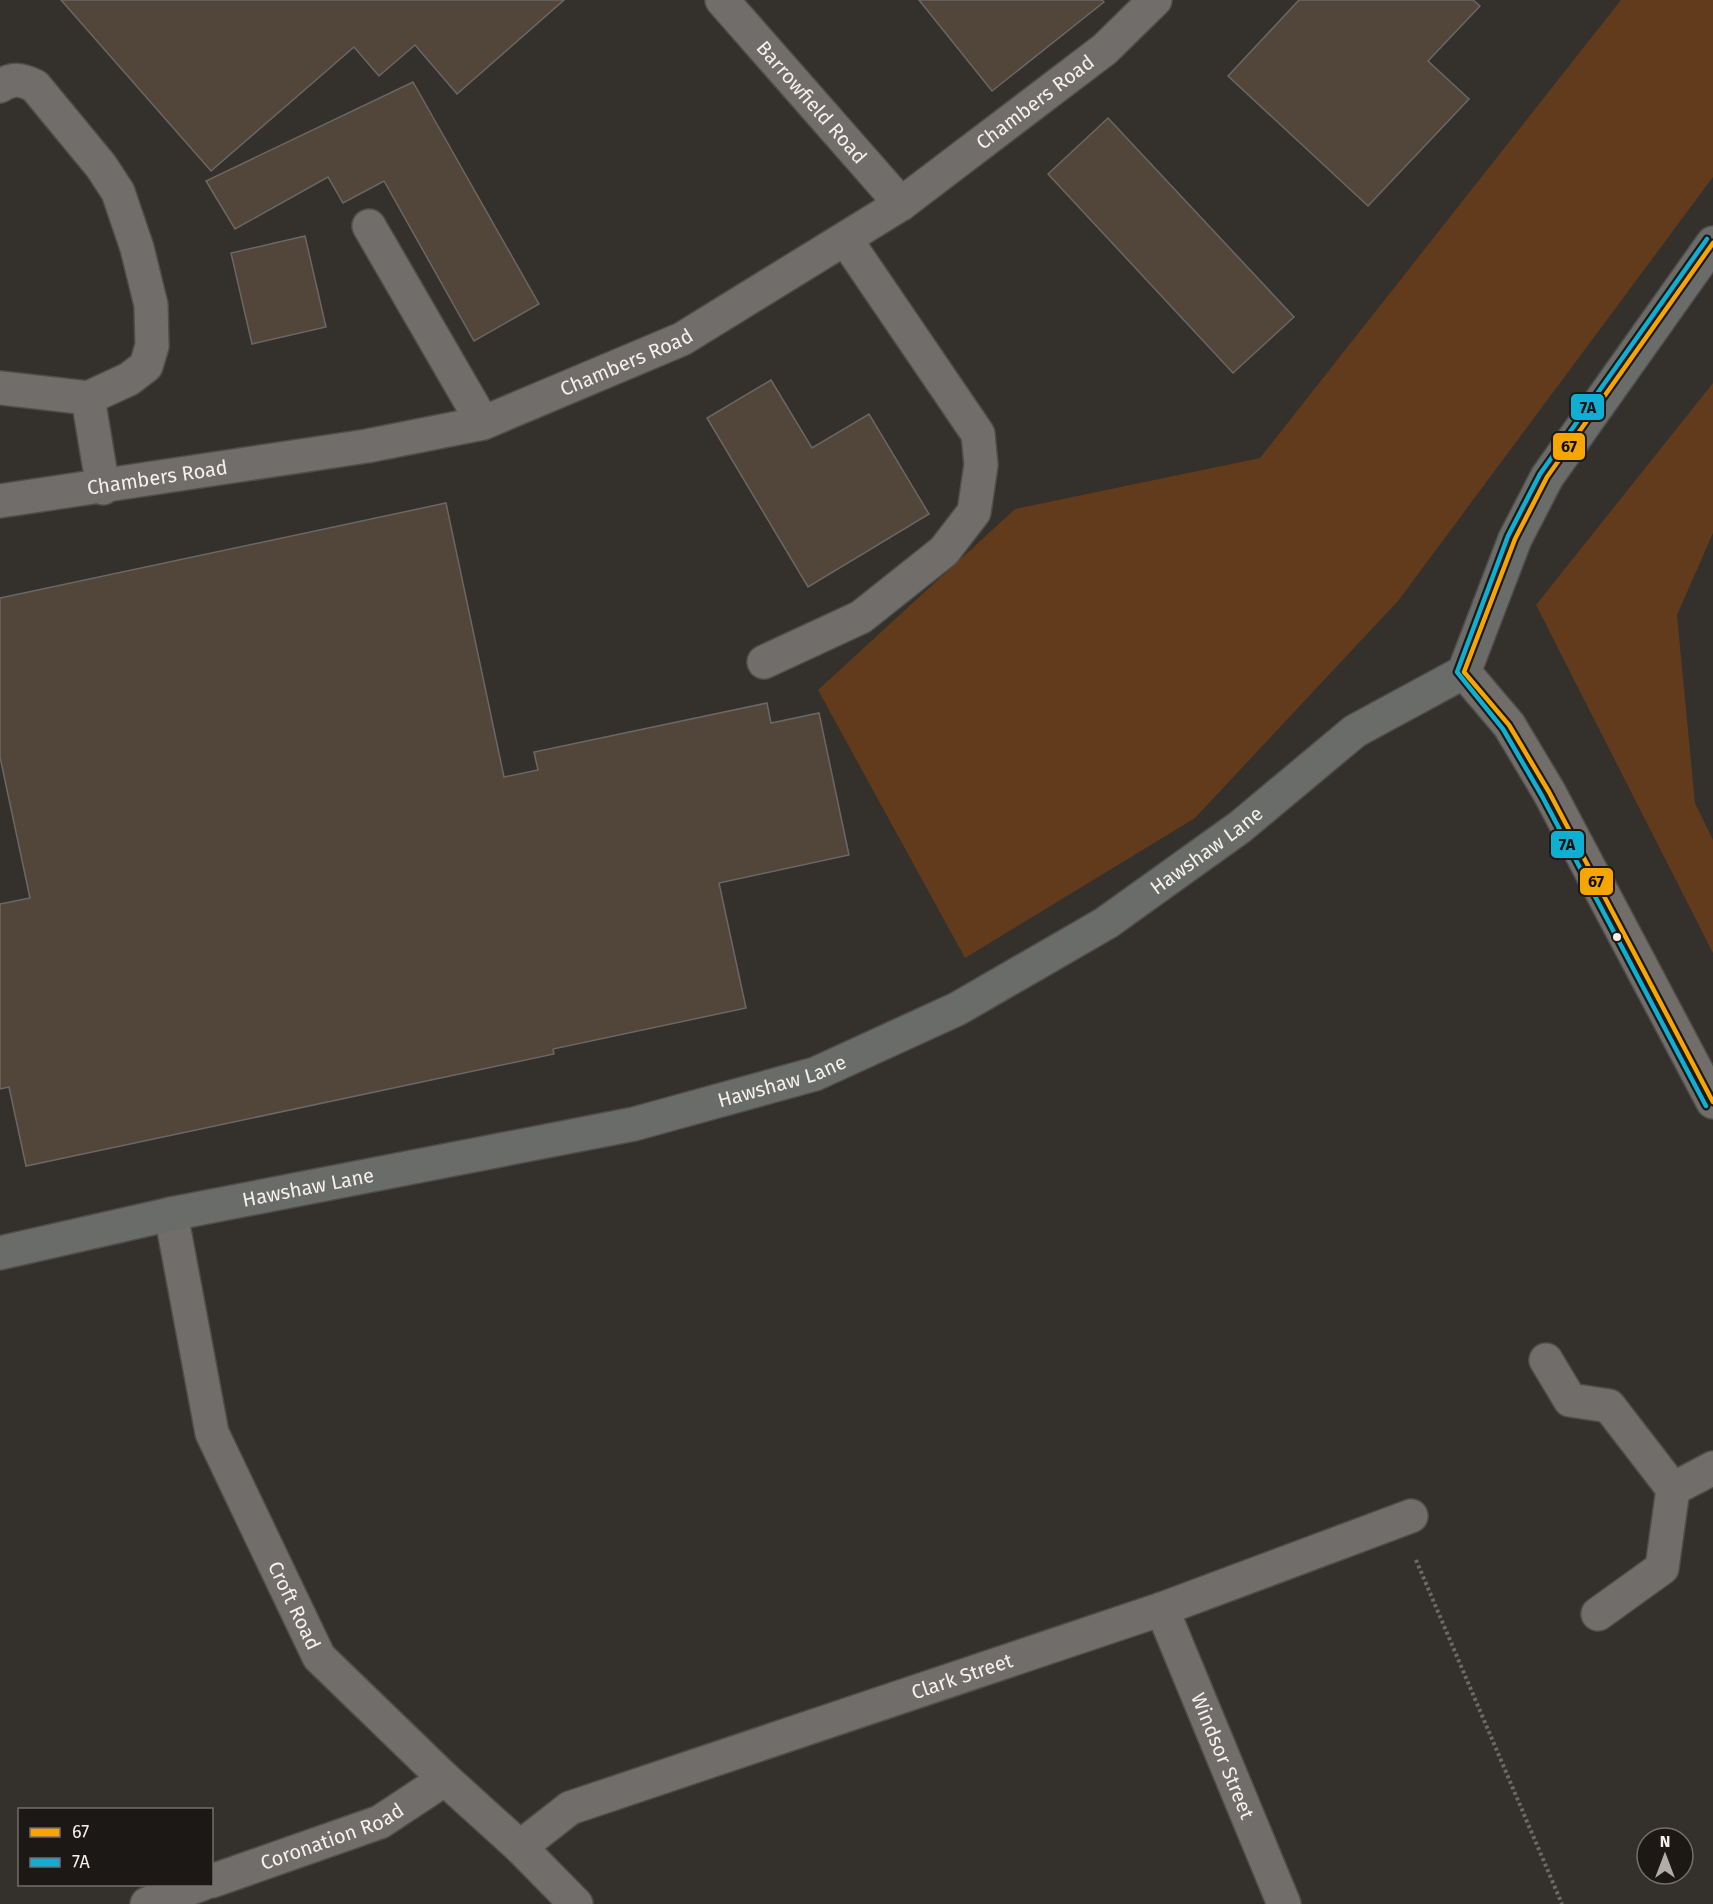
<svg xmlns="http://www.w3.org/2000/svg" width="1713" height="1904" viewBox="0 0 1713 1904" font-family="'Fira Sans',sans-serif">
<rect width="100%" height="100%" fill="#34302c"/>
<!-- green -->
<g fill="#623a1c">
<polygon points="1621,0 1713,0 1713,177 1398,601 1195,818 965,958 818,690 1015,509 1260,458"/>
<polygon points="1713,383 1713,533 1677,615 1695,803 1713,840 1713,953 1536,605"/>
</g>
<!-- building -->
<g fill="#52463b" stroke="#6a6764" stroke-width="1.5">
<polygon points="61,0 564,0 457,94 415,45 379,76 354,47 211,171"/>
<polygon points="919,0 1102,0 1104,2 992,91"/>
<polygon points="1299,0 1473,0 1480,6 1428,61 1469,99 1368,206 1228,76"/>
<polygon points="413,82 539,304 474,341 384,181 343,203 328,177 235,229 206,181"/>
<polygon points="1108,118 1294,317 1233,373 1048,174"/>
<polygon points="305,236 326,327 252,344 231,253"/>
<polygon points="771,380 812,448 869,414 929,514 808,587 707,418"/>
<polygon points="446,503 504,777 538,770 534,752 767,703 771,723 819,713 849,855 719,883 746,1008 553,1049 554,1054 26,1166 9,1087 0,1089 0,904 30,898 0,757 0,598"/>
</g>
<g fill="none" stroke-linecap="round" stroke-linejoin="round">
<defs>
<g id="minor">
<path id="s1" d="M722,0L901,204"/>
<path d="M0,86C13,78 21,79 35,86L101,166L118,192L137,248L151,305L152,346L146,366L129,379L88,398L0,388"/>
<polyline points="369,226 483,423"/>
<polyline points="88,398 103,488"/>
<path id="s2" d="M0,501L367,446L483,423L682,339L901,204L1105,49L1155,0"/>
<polyline points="764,662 861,617 944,551 974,512 981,465 978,434 846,240"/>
<polyline points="1464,672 1509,725 1549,792 1713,1102"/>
<path id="s3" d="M171,1214L212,1433L319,1657L445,1779L520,1847L576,1904"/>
<polyline points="1546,1360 1570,1400 1609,1406 1673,1489"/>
<path id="s4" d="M1162,1609L1284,1904"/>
<polyline points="1598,1614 1662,1568 1673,1489 1713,1468"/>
<path id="s5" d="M520,1847L570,1808L1162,1609L1411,1516"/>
<path id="s6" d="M212,1881L380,1822L445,1779"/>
<polyline points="147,1904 202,1884"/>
</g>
<g id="major">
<path id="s7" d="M0,1253L171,1214L634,1124L815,1074L957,1009L1106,923L1240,827L1355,731L1464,672L1515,539L1547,477L1713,243"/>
</g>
</defs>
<!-- minor casing -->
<use href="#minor" stroke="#504c49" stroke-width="36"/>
<!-- major casing -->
<use href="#major" stroke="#504c49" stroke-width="36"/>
<!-- path -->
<polyline stroke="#6c6967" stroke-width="4" stroke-dasharray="3 3" stroke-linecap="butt" points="1416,1560 1562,1904"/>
<!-- minor -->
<use href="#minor" stroke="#706d6b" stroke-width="33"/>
<!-- major -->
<use href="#major" stroke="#696c69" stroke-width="33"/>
<defs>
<polyline id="bus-1" points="1713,243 1547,477 1515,539 1464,672 1509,725 1549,792 1713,1102"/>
<polyline id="bus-2" points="1706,1106 1542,796 1503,729 1457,672 1508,536 1540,474 1707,239"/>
</defs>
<!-- bus-1 casing -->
<use href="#bus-1" stroke="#1c1815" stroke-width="9"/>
<!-- bus-2 casing -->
<use href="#bus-2" stroke="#1c1815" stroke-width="9"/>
<!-- bus-1 -->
<use href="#bus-1" stroke="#f7a600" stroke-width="4.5"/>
<!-- bus-2 -->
<use href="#bus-2" stroke="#0dafd3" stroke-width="4.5"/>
</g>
<!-- markers -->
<circle fill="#f6f0ed" stroke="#1c1815" stroke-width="2" cx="1617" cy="937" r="5"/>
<g text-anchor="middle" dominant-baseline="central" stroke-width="5" stroke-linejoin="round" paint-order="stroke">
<!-- street labels -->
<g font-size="20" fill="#f6f0ed" stroke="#1c1815">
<text stroke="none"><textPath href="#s1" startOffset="136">Barrowfield Road</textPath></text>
<text stroke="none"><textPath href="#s2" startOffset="1131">Chambers Road</textPath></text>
<text stroke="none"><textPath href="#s2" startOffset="645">Chambers Road</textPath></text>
<text stroke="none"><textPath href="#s2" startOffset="159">Chambers Road</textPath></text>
<text stroke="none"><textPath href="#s7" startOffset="1287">Hawshaw Lane</textPath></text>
<text stroke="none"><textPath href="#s7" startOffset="801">Hawshaw Lane</textPath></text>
<text stroke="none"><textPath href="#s7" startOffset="315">Hawshaw Lane</textPath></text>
<text stroke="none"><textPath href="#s3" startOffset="414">Croft Road</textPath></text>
<text stroke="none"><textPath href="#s5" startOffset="477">Clark Street</textPath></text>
<text stroke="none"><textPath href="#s4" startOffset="159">Windsor Street</textPath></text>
<text stroke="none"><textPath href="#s6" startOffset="128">Coronation Road</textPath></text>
</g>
</g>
<g stroke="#1c1815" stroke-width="2">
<rect x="1570" y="393" width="35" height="28" rx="6" fill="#0dafd3"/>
<rect x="1552" y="432" width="34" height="29" rx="6" fill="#f7a600"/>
<rect x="1550" y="830" width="35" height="29" rx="6" fill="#0dafd3"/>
<rect x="1579" y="867" width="35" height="29" rx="6" fill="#f7a600"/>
</g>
<g font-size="16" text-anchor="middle" font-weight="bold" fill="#111">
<text x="1588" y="413">7A</text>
<text x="1569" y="452">67</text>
<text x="1567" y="850">7A</text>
<text x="1596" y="887">67</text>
</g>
<!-- legend -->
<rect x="18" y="1808" width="195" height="78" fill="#1c1815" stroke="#736e6b" stroke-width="1.5"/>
<rect x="30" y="1828" width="30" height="9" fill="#f7a600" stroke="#736e6b" stroke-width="1.5"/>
<text x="72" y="1838" font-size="18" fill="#f6f0ed">67</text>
<rect x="30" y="1858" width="30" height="9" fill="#0dafd3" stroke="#736e6b" stroke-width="1.5"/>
<text x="72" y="1868" font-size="18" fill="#f6f0ed">7A</text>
<!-- north arrow -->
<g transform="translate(1665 1856)"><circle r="28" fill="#1c1815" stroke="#736e6b" stroke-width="1.5"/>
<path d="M0-4.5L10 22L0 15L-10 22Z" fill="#b2ada9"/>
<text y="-9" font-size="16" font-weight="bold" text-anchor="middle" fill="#f6f0ed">N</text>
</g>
</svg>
